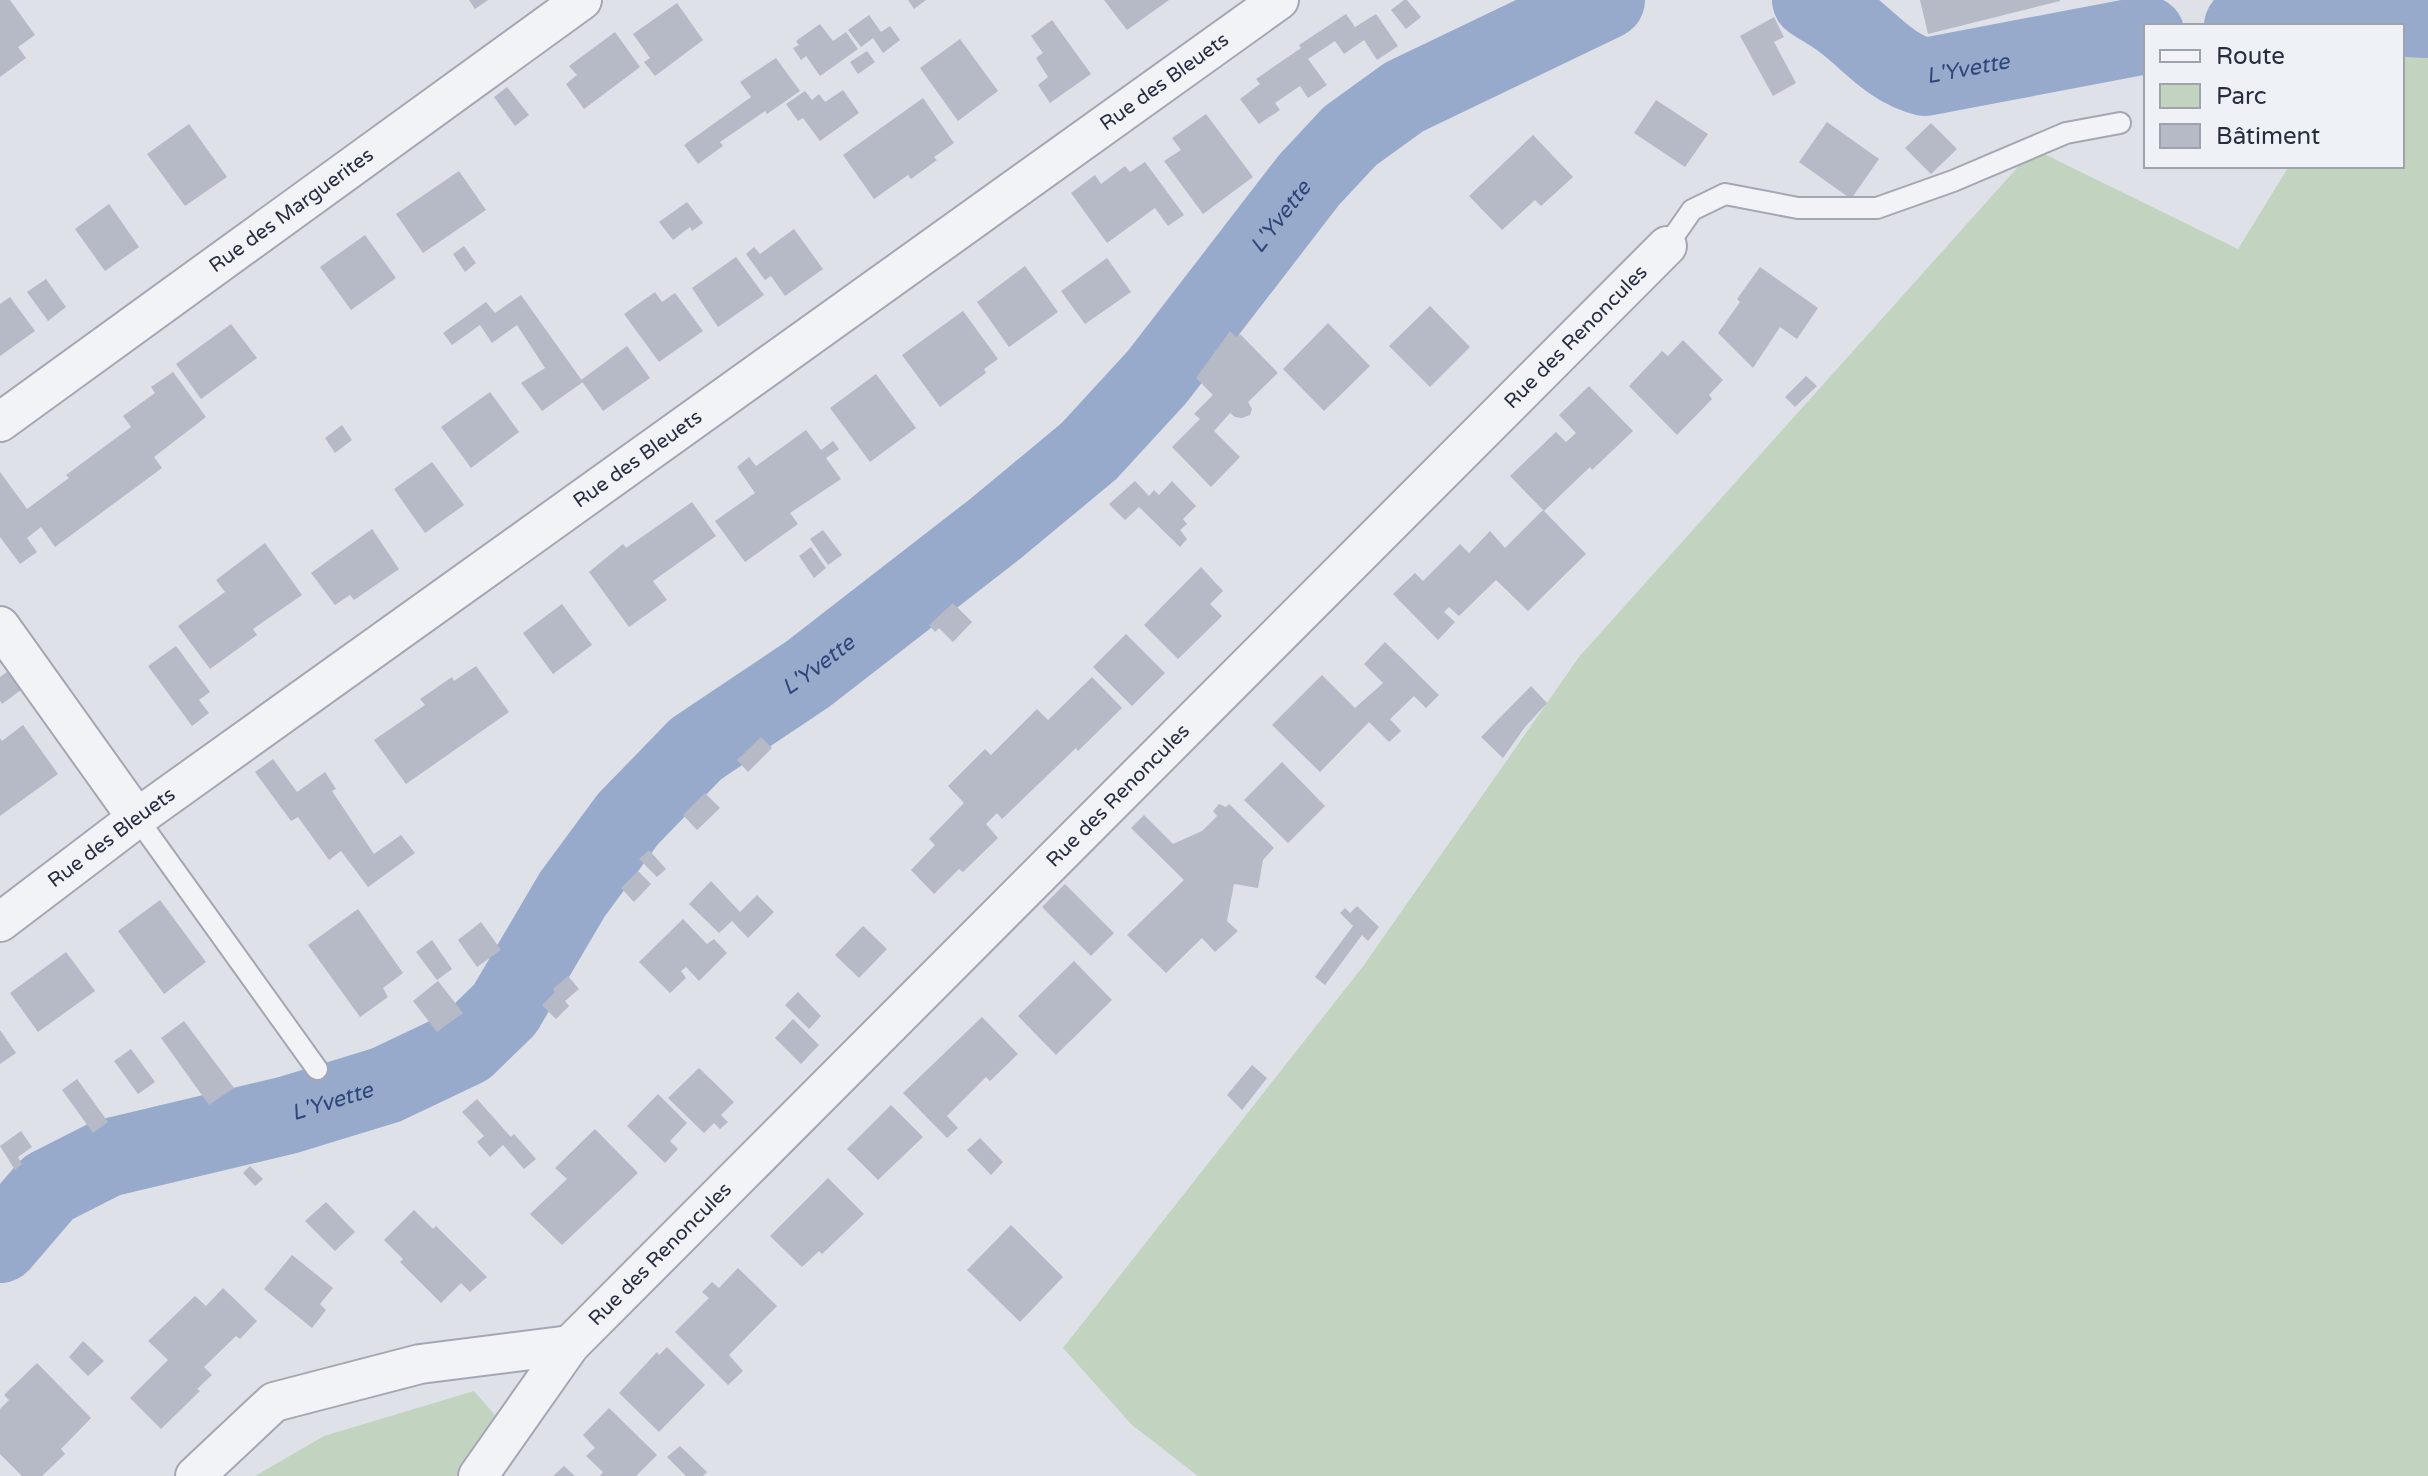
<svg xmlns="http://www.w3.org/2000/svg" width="2428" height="1476" viewBox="0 0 2428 1476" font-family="'Varela Round',sans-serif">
<rect width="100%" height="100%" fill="#dfe1e9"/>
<!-- green -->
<g fill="#c2d4bf">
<polygon points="2388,0 2428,0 2428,1476 1198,1476 1132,1425 1063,1348 1364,965 1579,657 2034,149 2238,249 2289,166 2402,166 2402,26 2374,26"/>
<polygon points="474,1391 495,1415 456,1476 255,1476 324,1436"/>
</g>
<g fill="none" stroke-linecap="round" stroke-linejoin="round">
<!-- river -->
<g stroke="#97aacc" stroke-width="78">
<path id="s1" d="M1811,0C1821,7 1833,13 1843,21C1870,41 1891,69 1925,77L2146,35"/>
<path d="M2243,26C2304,21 2366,15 2428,19"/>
<path id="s2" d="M0,1244L48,1188L107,1158L288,1115L386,1085L466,1047L505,1009L572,895L628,819L696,749L808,674L995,529L1089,451L1157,377L1309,180L1350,136L1404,97L1606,0"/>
</g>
</g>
<!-- building -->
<g fill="#b5bac6">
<polygon points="0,0 10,0 35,35 18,47 26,58 0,77"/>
<polygon points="469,0 488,0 475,9"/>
<polygon points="908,0 926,0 914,9"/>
<polygon points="1104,0 1169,0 1127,30"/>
<polygon points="1404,0 1407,0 1421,17 1406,29 1391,10"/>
<polygon points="1920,0 2060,0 2060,1 1928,34"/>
<polygon points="677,3 703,40 655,76 644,62 650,58 633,34"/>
<polygon points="1346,14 1355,27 1376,14 1398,46 1377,60 1364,40 1344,54 1335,41 1308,59 1327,85 1308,98 1300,86 1275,103 1280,110 1259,124 1240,99 1260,84 1256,79 1301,48 1299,45"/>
<polygon points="869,15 881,32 890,26 900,40 883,53 873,38 861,47 848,30"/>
<polygon points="1774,17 1784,37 1774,42 1796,83 1773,96 1740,36"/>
<polygon points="1052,20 1091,74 1050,103 1038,85 1048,77 1036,58 1043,53 1031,36"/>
<polygon points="820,24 833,41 846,32 858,49 820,76 806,56 801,60 793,48 799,45 796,41"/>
<polygon points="615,32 640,67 584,109 566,84 577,75 569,66"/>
<polygon points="960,39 998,91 958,121 920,68"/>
<polygon points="867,51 875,62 858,74 850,62"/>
<polygon points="776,58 800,91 767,114 765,111 720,142 723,146 698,164 684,145 751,97 740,82"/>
<polygon points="507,87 529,115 515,126 494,97"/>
<polygon points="843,90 859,113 820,141 803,118 798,121 786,104 805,91 812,100 819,94 825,102"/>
<polygon points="923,98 954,143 934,157 937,160 911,179 908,175 874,199 843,155"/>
<polygon points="1656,100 1708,134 1685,167 1634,133"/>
<polygon points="1206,114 1253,177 1203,214 1164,161 1181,150 1172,138"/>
<polygon points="1827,122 1879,159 1851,199 1799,162"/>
<polygon points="1931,123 1957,149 1931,174 1905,148"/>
<polygon points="189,124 227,177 185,206 147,154"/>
<polygon points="1533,135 1573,177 1541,206 1535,200 1502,230 1469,196"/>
<polygon points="1145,162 1184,215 1168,226 1155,208 1107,243 1071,193 1095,175 1101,184 1125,166 1130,172"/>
<polygon points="459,171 486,210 423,253 396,214"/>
<polygon points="687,202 703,223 692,231 690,227 673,240 659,222"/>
<polygon points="109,204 139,247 105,271 75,229"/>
<polygon points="794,229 823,269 785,296 771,276 765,280 746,254 754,247 760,254"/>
<polygon points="365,235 396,278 351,310 320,267"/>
<polygon points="464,246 476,263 465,272 453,254"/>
<polygon points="736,257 764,295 718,327 692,288"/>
<polygon points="1107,258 1131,292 1085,324 1061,291"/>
<polygon points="1025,266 1058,312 1009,347 977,302"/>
<polygon points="1760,267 1818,308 1797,339 1780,327 1753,368 1718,333 1740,302 1737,299"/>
<polygon points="46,279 66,307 48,321 27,292"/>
<polygon points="655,292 662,302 675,293 703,331 659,362 624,314"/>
<polygon points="521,295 583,382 542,411 521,383 545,368 517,325 492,343 480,325 452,345 443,333 486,302 495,313"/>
<polygon points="10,297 35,331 0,356 0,304"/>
<polygon points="1430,306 1470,347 1430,387 1389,346"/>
<polygon points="963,311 998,359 984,369 986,373 940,407 902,355"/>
<polygon points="1328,323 1370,366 1324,411 1283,369"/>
<polygon points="231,324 257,358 201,399 176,364"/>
<polygon points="1230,331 1236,337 1240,334 1278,373 1248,402 1252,409 1250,415 1242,418 1235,417 1230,413 1214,431 1240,457 1211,487 1172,447 1200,419 1194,414 1213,395 1196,378"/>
<polygon points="1683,340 1723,380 1709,395 1712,399 1677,435 1629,386 1662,351 1668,356"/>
<polygon points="627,346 650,378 603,411 581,380"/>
<polygon points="173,372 206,417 154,457 162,468 55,547 41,527 27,538 37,552 20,564 0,537 0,472 27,509 69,478 66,475 131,427 123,416 155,393 151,387"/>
<polygon points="876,374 916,428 870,462 830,408"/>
<polygon points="1806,376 1817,386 1795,407 1785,397"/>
<polygon points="1589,386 1633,431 1592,470 1590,467 1544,511 1510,476 1556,432 1566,442 1576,433 1559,415"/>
<polygon points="490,392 519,432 471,468 441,427"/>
<polygon points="342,425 352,440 335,453 325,438"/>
<polygon points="806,430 821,450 833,441 839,449 826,458 841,479 790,513 798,524 745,562 715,521 755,493 737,467 749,457 756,466"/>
<polygon points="432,462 464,505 425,533 394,489"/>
<polygon points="1135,481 1149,496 1154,490 1159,495 1172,481 1196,506 1183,519 1187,524 1180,530 1187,539 1180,547 1139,507 1125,520 1109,504"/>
<polygon points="692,502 716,536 653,581 667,600 629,627 589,572 623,544 626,548"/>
<polygon points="1543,510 1586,554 1528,611 1496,580 1459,616 1449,607 1444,612 1455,622 1438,640 1393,594 1415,573 1423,581 1460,544 1469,553 1490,531 1505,548"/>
<polygon points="372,529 399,569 354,600 350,595 335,605 311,573"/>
<polygon points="823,530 842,555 828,565 810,539"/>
<polygon points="265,543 302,595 253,629 257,635 210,669 178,626 225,592 216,580"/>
<polygon points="811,547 826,568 814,578 799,556"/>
<polygon points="1201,567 1223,591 1210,604 1222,616 1178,659 1144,625"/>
<polygon points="953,603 972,622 953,642 939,628 935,632 929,625"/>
<polygon points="562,604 592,645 553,674 523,633"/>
<polygon points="1126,634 1165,673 1132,706 1093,667"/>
<polygon points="1385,642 1439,695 1426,708 1414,696 1390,719 1401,731 1389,742 1369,722 1320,772 1272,725 1322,675 1355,708 1383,683 1364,664"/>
<polygon points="176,646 210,692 199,700 209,713 192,726 148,666"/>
<polygon points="15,666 29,684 2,704 0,701 0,677"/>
<polygon points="476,666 509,712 406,784 374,740 425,705 420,699 452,677 454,681"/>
<polygon points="1092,677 1122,708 1078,751 1076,748 1002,819 997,813 986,824 998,838 963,872 959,869 934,894 911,870 935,845 929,839 964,803 948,786 985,749 991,755 1037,709 1048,720"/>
<polygon points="1531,686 1547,703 1525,727 1503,758 1481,737"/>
<polygon points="23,725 58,774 0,816 0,738 2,741"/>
<polygon points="761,737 772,748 748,772 737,760"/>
<polygon points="273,759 297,792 325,772 336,789 332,791 374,854 401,835 415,853 368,887 341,851 329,860 298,817 291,821 255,772"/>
<polygon points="1282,762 1325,806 1288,843 1244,800"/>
<polygon points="705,793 720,808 697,830 683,815"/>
<polygon points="1219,804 1226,807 1229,804 1274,848 1263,860 1258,888 1234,884 1227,921 1238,931 1215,952 1202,938 1166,973 1127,935 1184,880 1131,828 1144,815 1173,844 1202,831 1217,816 1213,811"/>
<polygon points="649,850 666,869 657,877 639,859"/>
<polygon points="638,871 651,884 634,902 621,888"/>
<polygon points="711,881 740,912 757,895 774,912 748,938 732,921 719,933 689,904"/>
<polygon points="1065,884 1114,933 1091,956 1042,907"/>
<polygon points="160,900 206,962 164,994 118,931"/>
<polygon points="1357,906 1379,927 1368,941 1362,935 1325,985 1315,977 1353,926 1340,913 1345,908 1350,913"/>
<polygon points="358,909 403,973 383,988 388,997 360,1017 308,945"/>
<polygon points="683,919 707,944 714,939 727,953 699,981 686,967 681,971 686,978 670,993 639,962"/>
<polygon points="481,922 501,950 477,967 458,940"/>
<polygon points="863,926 887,949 859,978 835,955"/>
<polygon points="432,940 452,969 437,980 416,952"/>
<polygon points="66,952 95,991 38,1032 10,993"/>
<polygon points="1074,961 1112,1000 1056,1055 1018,1016"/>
<polygon points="568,976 579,989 565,1001 569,1006 556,1019 542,1005 555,992 553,989"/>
<polygon points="438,981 463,1013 437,1032 413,1001"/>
<polygon points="798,992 821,1016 809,1029 785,1005"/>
<polygon points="982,1017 1018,1054 990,1081 986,1077 947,1116 958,1128 947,1138 903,1093"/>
<polygon points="793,1019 819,1045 801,1064 775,1038"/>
<polygon points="184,1021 234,1088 209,1105 161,1038"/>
<polygon points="0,1030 16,1053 0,1064"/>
<polygon points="131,1049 155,1082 138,1094 114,1061"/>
<polygon points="1252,1065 1267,1078 1242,1110 1227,1095"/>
<polygon points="699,1068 734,1102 721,1115 728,1122 720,1129 714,1123 704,1133 668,1098"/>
<polygon points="77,1079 108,1122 93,1133 62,1090"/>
<polygon points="658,1094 687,1123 670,1141 678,1149 665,1163 627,1126"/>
<polygon points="477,1099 511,1137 514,1134 536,1159 524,1169 503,1145 490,1157 477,1142 484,1136 462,1112"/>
<polygon points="891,1105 923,1137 878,1180 847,1149"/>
<polygon points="595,1129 638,1173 562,1245 530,1214 567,1179 555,1168"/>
<polygon points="21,1131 32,1147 18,1157 22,1164 15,1170 0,1146"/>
<polygon points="980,1138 1003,1162 991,1175 967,1150"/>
<polygon points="250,1166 263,1179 255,1186 243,1173"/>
<polygon points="828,1178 864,1214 822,1254 819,1251 802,1267 770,1236"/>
<polygon points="326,1202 355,1232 335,1251 305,1221"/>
<polygon points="414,1210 433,1229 436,1226 487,1277 470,1292 461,1283 441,1303 400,1262 403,1259 384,1240"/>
<polygon points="1011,1225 1063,1277 1020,1322 967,1270"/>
<polygon points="292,1255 333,1288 320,1304 326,1310 312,1328 264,1289"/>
<polygon points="738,1268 777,1306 729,1355 743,1371 728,1385 675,1332 709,1298 702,1292 712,1282 719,1288"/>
<polygon points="223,1288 257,1321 240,1339 236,1336 204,1367 212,1375 197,1389 200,1391 161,1429 130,1398 168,1360 148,1341 195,1296 206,1306"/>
<polygon points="83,1341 104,1361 88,1376 69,1357"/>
<polygon points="667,1347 705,1385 659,1432 619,1393 657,1352 659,1355"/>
<polygon points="37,1363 91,1418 61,1449 65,1454 42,1476 22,1476 0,1454 0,1409 9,1400 4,1395"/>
<polygon points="609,1408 657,1455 636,1476 600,1476 603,1472 586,1456 595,1448 583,1435"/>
<polygon points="680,1446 707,1472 703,1476 686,1476 667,1457"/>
<polygon points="564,1466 575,1476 553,1476"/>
</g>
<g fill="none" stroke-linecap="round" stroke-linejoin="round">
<defs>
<g id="lane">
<polyline points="1667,246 1692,210 1725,194 1798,208 1877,208 1953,181 2066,133 2120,123"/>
<polyline points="137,818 317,1069"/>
</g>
<g id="street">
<path id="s3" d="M0,422L582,0"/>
<polyline points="0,626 137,818"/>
<path id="s4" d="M0,922L137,818L1279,0"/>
<polyline points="195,1476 274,1402 420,1364 570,1345"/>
<path id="s5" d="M478,1476L570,1345L1667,246"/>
</g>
</defs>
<!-- lane casing -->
<use href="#lane" stroke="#a4a7b3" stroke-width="24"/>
<!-- street casing -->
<use href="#street" stroke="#a4a7b3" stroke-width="42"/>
<!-- lane -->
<use href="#lane" stroke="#f2f3f7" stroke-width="20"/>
<!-- street -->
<use href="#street" stroke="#f2f3f7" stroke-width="38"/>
</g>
<g text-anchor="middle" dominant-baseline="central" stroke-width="6" stroke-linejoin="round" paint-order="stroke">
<!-- street labels -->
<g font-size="20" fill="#262d41" stroke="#eef1f6">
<text stroke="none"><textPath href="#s4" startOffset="1436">Rue des Bleuets</textPath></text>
<text stroke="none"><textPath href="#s3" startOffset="360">Rue des Marguerites</textPath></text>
<text stroke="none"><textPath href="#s5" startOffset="1584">Rue des Renoncules</textPath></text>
<text stroke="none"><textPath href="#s4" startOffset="788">Rue des Bleuets</textPath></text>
<text stroke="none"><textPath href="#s5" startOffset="936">Rue des Renoncules</textPath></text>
<text stroke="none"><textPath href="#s4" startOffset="140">Rue des Bleuets</textPath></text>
<text stroke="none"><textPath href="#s5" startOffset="288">Rue des Renoncules</textPath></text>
</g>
<!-- water labels -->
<g font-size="22" font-style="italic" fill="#2e4678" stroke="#eef1f6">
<text stroke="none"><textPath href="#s1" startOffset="182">L'Yvette</textPath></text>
<text stroke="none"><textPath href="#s2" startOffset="1692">L'Yvette</textPath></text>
<text stroke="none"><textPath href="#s2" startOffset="1044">L'Yvette</textPath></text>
<text stroke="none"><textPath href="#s2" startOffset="372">L'Yvette</textPath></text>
</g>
</g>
<!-- legend -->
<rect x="2144" y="24" width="260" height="144" fill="#eef1f6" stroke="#9ea3ae" stroke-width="2"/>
<rect x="2160" y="50" width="40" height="12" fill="#f2f3f7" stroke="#9ea3ae" stroke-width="2"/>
<text x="2216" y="64" font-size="24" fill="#262d41">Route</text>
<rect x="2160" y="84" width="40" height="24" fill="#c2d4bf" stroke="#9ea3ae" stroke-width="2"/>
<text x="2216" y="104" font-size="24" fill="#262d41">Parc</text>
<rect x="2160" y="124" width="40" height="24" fill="#b5bac6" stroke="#9ea3ae" stroke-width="2"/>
<text x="2216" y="144" font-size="24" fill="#262d41">Bâtiment</text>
</svg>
